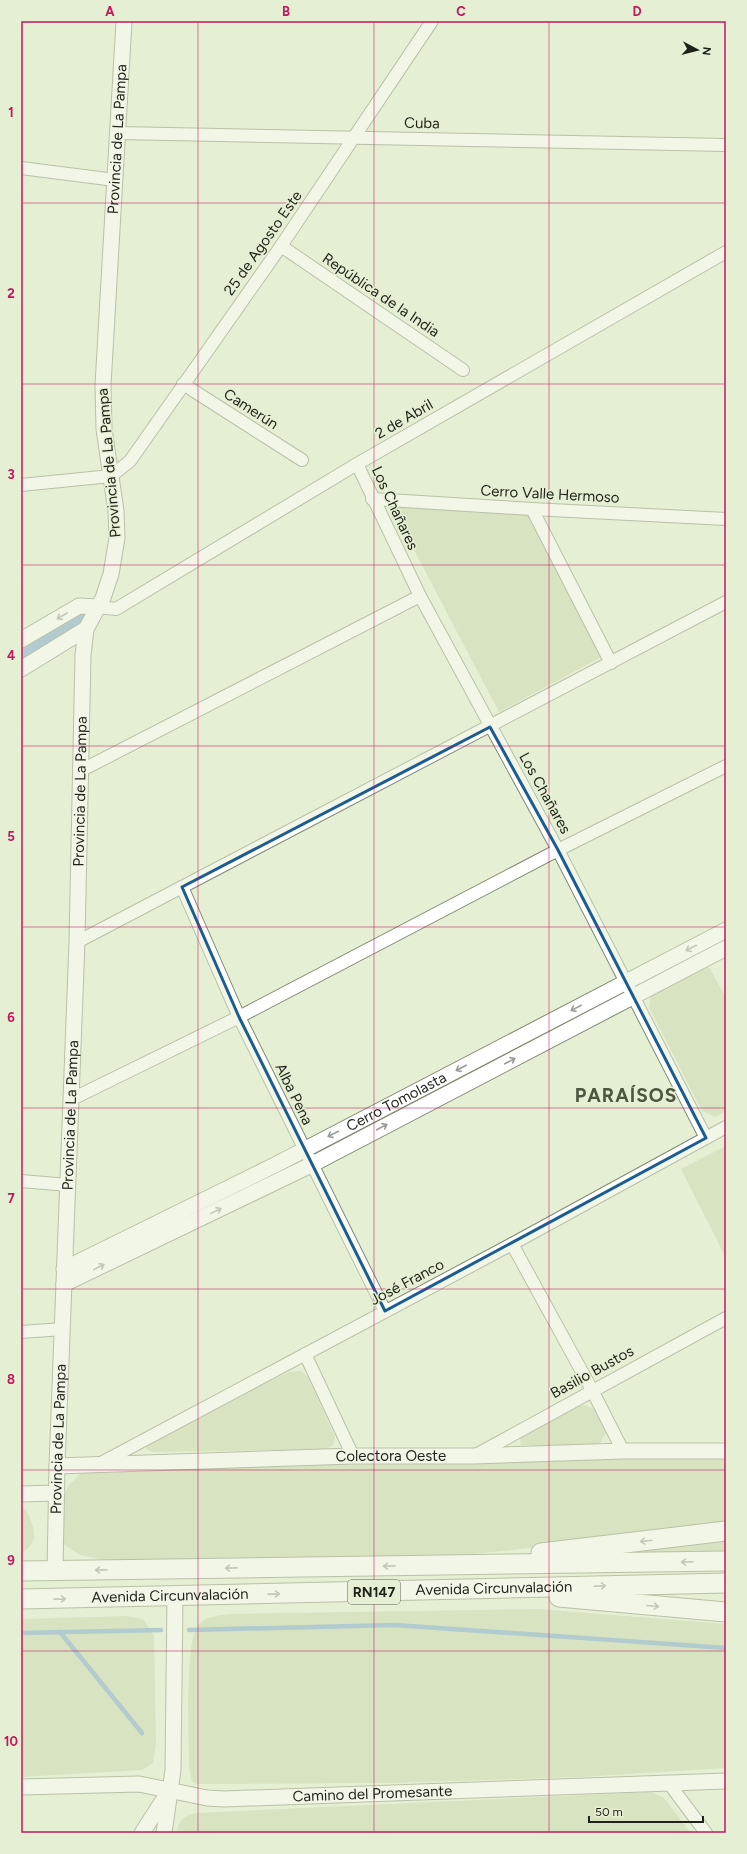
<svg xmlns="http://www.w3.org/2000/svg" width="747" height="1854" viewBox="0 0 747 1854" font-family="Figtree,sans-serif">
<rect width="100%" height="100%" fill="#e5efd4"/>
<!-- green -->
<g fill="#c7d5ac">
<polygon points="391,506 527,513 601,657 499,712"/>
<polygon points="78,611 84,621 21,659 21,645"/>
<polygon points="708,965 726,998 726,1111 715,1117 702,1111 649,1007 651,996"/>
<polygon points="608,998 609,1002 324,1150 322,1146"/>
<polygon points="726,1146 726,1258 681,1169"/>
<polygon points="300,1371 308,1377 335,1437 333,1445 326,1449 152,1452 146,1449 147,1442 289,1372"/>
<polygon points="585,1405 594,1409 606,1433 600,1443 594,1445 521,1445 520,1438 578,1406"/>
<polygon points="726,1457 726,1525 512,1550 462,1555 301,1558 105,1560 80,1555 60,1542 62,1503 68,1486 81,1473 103,1469"/>
<path d="M21,1508L26,1510C34,1526 41,1543 21,1553Z"/>
<polygon points="726,1537 726,1552 641,1554 648,1545"/>
<path d="M538,1609L726,1624V1768L580,1777L391,1783L197,1784L192,1782L189,1767C189,1743 184,1637 199,1624C207,1616 218,1616 228,1614Z"/>
<polygon points="127,1616 143,1619 154,1635 156,1744 153,1763 142,1770 21,1777 21,1619"/>
<path d="M651,1792L664,1798L691,1833H177C177,1821 185,1815 196,1813Z"/>
</g>
<g fill="none" stroke-linecap="round" stroke-linejoin="round">
<!-- stream -->
<g stroke="#749fc7" stroke-width="4.5">
<polyline points="189,1630 395,1625 726,1648"/>
<polyline points="60,1632 142,1733"/>
<polyline points="21,1633 161,1630"/>
</g>
<!-- canal -->
<polyline stroke="#749fc7" stroke-width="16" points="21,654 84,618"/>
<defs>
<g id="minor">
<polyline points="118,133 726,145"/>
<polyline points="21,168 115,180"/>
<polyline points="281,246 463,370"/>
<polyline points="183,384 302,460"/>
<polyline points="357,464 420,596 558,850 706,1138"/>
<polyline points="21,485 111,476 130,461 281,246 432,21"/>
<polyline points="372,499 532,509 726,519"/>
<polyline points="532,509 611,663"/>
<polyline points="98,607 116,609 357,464 726,252"/>
<polyline points="80,771 420,596"/>
<polyline points="182,887 239,1017 385,1311"/>
<polyline points="77,942 726,602"/>
<polyline points="70,1100 239,1017 558,850 726,766"/>
<polyline points="21,1181 68,1185"/>
<polyline points="512,1244 592,1390 623,1451"/>
<polyline points="21,1332 63,1329"/>
<polyline points="305,1354 353,1456"/>
<polyline points="474,1456 726,1318"/>
<polyline points="101,1463 512,1244 726,1127"/>
<polyline points="668,1782 706,1833"/>
</g>
<g id="tertiary">
<polyline points="21,640 79,606 98,607"/>
<polyline points="21,669 86,629"/>
<path id="s1" d="M64,1269L275,1165L726,930"/>
<polyline points="64,1284 311,1165 726,948"/>
<path id="s2" d="M57,1466L353,1456H474L623,1451H726"/>
<polyline points="21,1494 57,1493"/>
<path id="s3" d="M55,1570L57,1466L77,942L83,655L86,629L103,598L111,574L117,538L116,511L104,429L103,385L124,21"/>
<path id="s4" d="M21,1787L139,1784L207,1798L224,1799L726,1781"/>
<polyline points="142,1833 167,1794"/>
<polyline points="164,1833 173,1770 175,1597"/>
</g>
<g id="trunk">
<polyline points="541,1553 726,1531"/>
<polyline points="21,1571 726,1561"/>
<polyline points="559,1597 726,1612"/>
<path id="s5" d="M21,1599L726,1583"/>
</g>
</defs>
<!-- minor casing -->
<use href="#minor" stroke="#818a71" stroke-width="14"/>
<!-- tertiary casing -->
<use href="#tertiary" stroke="#818a71" stroke-width="17"/>
<!-- trunk casing -->
<use href="#trunk" stroke="#818a71" stroke-width="21"/>
<!-- minor -->
<use href="#minor" stroke="#fff" stroke-width="12"/>
<!-- tertiary -->
<use href="#tertiary" stroke="#fff" stroke-width="15"/>
<!-- trunk -->
<use href="#trunk" stroke="#fff" stroke-width="19"/>
</g>
<!-- one-way arrows -->
<defs><path id="oneway-shaft" d="M-6 0H5M1.5-3L5.5 0L1.5 3" fill="none" stroke-width="1.6" stroke-linecap="round" stroke-linejoin="round"/></defs>
<g stroke="#9a9c97">
<use href="#oneway-shaft" transform="translate(62 616) rotate(150)"/>
<use href="#oneway-shaft" transform="translate(691 948) rotate(153)"/>
<use href="#oneway-shaft" transform="translate(576 1008) rotate(152)"/>
<use href="#oneway-shaft" transform="translate(510 1061) rotate(-28)"/>
<use href="#oneway-shaft" transform="translate(461 1068) rotate(153)"/>
<use href="#oneway-shaft" transform="translate(382 1127) rotate(-28)"/>
<use href="#oneway-shaft" transform="translate(333 1134) rotate(153)"/>
<use href="#oneway-shaft" transform="translate(216 1211) rotate(-26)"/>
<use href="#oneway-shaft" transform="translate(99 1267) rotate(-26)"/>
<use href="#oneway-shaft" transform="translate(646 1541) rotate(173)"/>
<use href="#oneway-shaft" transform="translate(687 1562) rotate(178)"/>
<use href="#oneway-shaft" transform="translate(389 1566) rotate(179)"/>
<use href="#oneway-shaft" transform="translate(231 1568) rotate(179)"/>
<use href="#oneway-shaft" transform="translate(101 1570) rotate(179)"/>
<use href="#oneway-shaft" transform="translate(600 1586) rotate(-2)"/>
<use href="#oneway-shaft" transform="translate(274 1594) rotate(-1)"/>
<use href="#oneway-shaft" transform="translate(60 1599) rotate(-1)"/>
<use href="#oneway-shaft" transform="translate(653 1606) rotate(5)"/>
</g>
<!-- marked area -->
<path d="M0 0H747V1854H0ZM490,727L558,850L706,1138L385,1311L239,1017L182,887Z" fill="#e5efd4" fill-opacity=".55" fill-rule="evenodd"/>
<path fill="none" stroke="#1b5d92" stroke-width="3" stroke-linejoin="round" d="M490,727L558,850L706,1138L385,1311L239,1017L182,887Z"/>
<!-- grid -->
<path fill="none" stroke="#c2185b" stroke-width="1" stroke-opacity="0.55" d="M198,21V1833M374,21V1833M549,21V1833M21,203H726M21,384H726M21,565H726M21,746H726M21,927H726M21,1108H726M21,1289H726M21,1470H726M21,1651H726"/>
<g text-anchor="middle" dominant-baseline="central" stroke-width="3" stroke-linejoin="round" paint-order="stroke">
<!-- shield labels -->
<rect fill="#e5efd4" stroke="#5a6050" stroke-width="1" x="348" y="1580" width="52" height="24" rx="3"/>
<g font-size="14" font-weight="bold" fill="#1f2218">
<text x="374" y="1592">RN147</text>
</g>
<!-- street labels -->
<g font-size="15" fill="#1f2218" stroke="#e5efd4">
<text transform="translate(422 123) rotate(1)">Cuba</text>
<text stroke="none"><textPath href="#s3" startOffset="1439">Provincia de La Pampa</textPath></text>
<text transform="translate(263 243) rotate(-55)">25 de Agosto Este</text>
<text transform="translate(381 295) rotate(34)">República de la India</text>
<text transform="translate(251 409) rotate(33)">Camerún</text>
<text transform="translate(404 419) rotate(-30)">2 de Abril</text>
<text transform="translate(109 463) rotate(-95)">Provincia de La Pampa</text>
<text transform="translate(550 494) rotate(3)">Cerro Valle Hermoso</text>
<text transform="translate(395 508) rotate(65)">Los Chañares</text>
<text stroke="none"><textPath href="#s3" startOffset="779">Provincia de La Pampa</textPath></text>
<text transform="translate(545 793) rotate(61)">Los Chañares</text>
<text transform="translate(294 1094) rotate(64)">Alba Pena</text>
<text stroke="none"><textPath href="#s1" startOffset="372">Cerro Tomolasta</textPath></text>
<text stroke="none"><textPath href="#s3" startOffset="455">Provincia de La Pampa</textPath></text>
<text transform="translate(407 1282) rotate(-28)">José Franco</text>
<text transform="translate(592 1372) rotate(-29)">Basilio Bustos</text>
<text stroke="none"><textPath href="#s3" startOffset="131">Provincia de La Pampa</textPath></text>
<text stroke="none"><textPath href="#s2" startOffset="334">Colectora Oeste</textPath></text>
<text stroke="none"><textPath href="#s5" startOffset="473">Avenida Circunvalación</textPath></text>
<text stroke="none"><textPath href="#s5" startOffset="149">Avenida Circunvalación</textPath></text>
<text stroke="none"><textPath href="#s4" startOffset="353">Camino del Promesante</textPath></text>
</g>
<!-- district labels -->
<g font-size="19" font-weight="bold" letter-spacing="1" fill="#4e563f" stroke="#e5efd4">
<text x="626" y="1095">PARAÍSOS</text>
</g>
</g>
<!-- border -->
<rect width="747" height="1854" fill="none" stroke="#e5efd4" stroke-width="44"/>
<!-- north arrow -->
<g transform="translate(697 50) rotate(97)" stroke="#e5efd4" stroke-width="3" paint-order="stroke">
<path d="M0-3L7 15L0 10L-7 15Z" fill="#1f2218"/>
<text y="-6" font-size="11" font-weight="bold" text-anchor="middle" fill="#1f2218">N</text>
</g>
<!-- scale -->
<path d="M589 1816v6h114v-6" fill="none" stroke="#1f2218" stroke-width="2"/>
<text x="595" y="1816" font-size="12" fill="#1f2218" stroke="#e5efd4" stroke-width="3" paint-order="stroke">50 m</text>
<rect x="22" y="22" width="703" height="1810" fill="none" stroke="#c2185b" stroke-width="1.5"/>
<g font-size="13" text-anchor="middle" font-weight="bold" fill="#c2185b">
<text x="110" y="16">A</text>
<text x="286" y="16">B</text>
<text x="461" y="16">C</text>
<text x="637" y="16">D</text>
<text x="11" y="117">1</text>
<text x="11" y="298">2</text>
<text x="11" y="479">3</text>
<text x="11" y="660">4</text>
<text x="11" y="841">5</text>
<text x="11" y="1022">6</text>
<text x="11" y="1203">7</text>
<text x="11" y="1384">8</text>
<text x="11" y="1565">9</text>
<text x="11" y="1746">10</text>
</g>
</svg>
